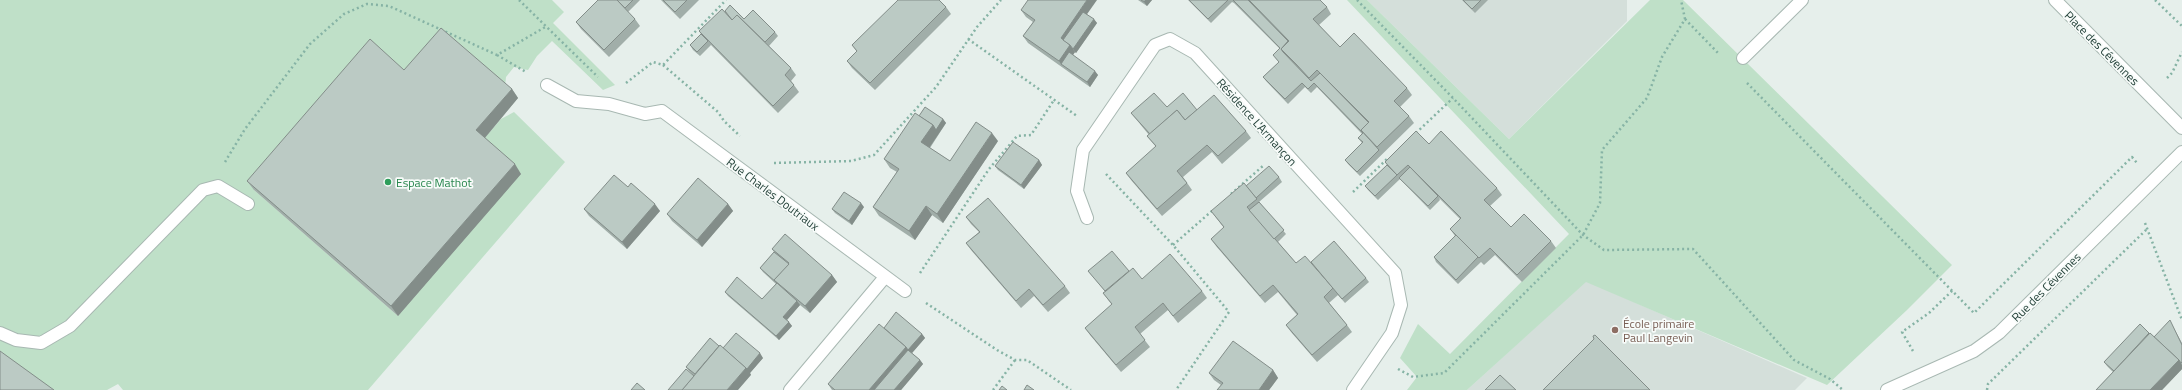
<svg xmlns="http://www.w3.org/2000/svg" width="2182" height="390" viewBox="0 0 2182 390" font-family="'Titillium Web',sans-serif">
<rect width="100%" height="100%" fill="#e6efeb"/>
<!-- built -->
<g fill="#d4dfda">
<polygon points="1367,0 1627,0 1627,21 1509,139"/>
<polygon points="1586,281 1807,378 1795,390 1467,390"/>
</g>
<!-- green -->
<g fill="#bfe0c8">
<polygon points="0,0 552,0 564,12 553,23 615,85 603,90 552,41 537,56 528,70 514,67 506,77 505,87 254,190 398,316 483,140 501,119 514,112 565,162 368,390 123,390 118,384 107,390 48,390 0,355"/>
<polygon points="1347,0 1367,0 1509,139 1650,0 1683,0 1952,265 1907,310 1827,385 1586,282 1467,390 1407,390 1417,377 1400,358 1418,324 1450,354 1569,234"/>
</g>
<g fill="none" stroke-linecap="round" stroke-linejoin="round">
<defs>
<g id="minor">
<polyline points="2055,0 2182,128"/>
<polyline points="1743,58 1802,0"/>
<polyline points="547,85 576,101 609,104 645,114 662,111 905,291"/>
<polyline points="1087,218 1077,191 1083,150 1155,45 1170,39 1195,53 1395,273 1401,305 1392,333 1353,390"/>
<polyline points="0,333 16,340 41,343 70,326 203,190 218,186 248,204"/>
<polyline points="790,390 885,277"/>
<polyline points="1887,390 1974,351 1999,333 2182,152"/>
</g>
</defs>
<!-- minor casing -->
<use href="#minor" stroke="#a8b8b2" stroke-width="14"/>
<!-- path -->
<g stroke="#86b3a5" stroke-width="2.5" stroke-dasharray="2 3" stroke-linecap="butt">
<polyline points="519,0 598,77"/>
<polyline points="1357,0 1453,98 1583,235 1604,250 1693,249 1794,360 1830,379 1843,390"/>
<polyline points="2155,0 2182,26"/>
<polyline points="1685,19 1718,53"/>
<polyline points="968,39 1077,116"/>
<polyline points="497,55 526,72"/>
<polyline points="663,65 718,112 724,121 740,136"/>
<polyline points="2167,78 2172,73 2182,52"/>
<polyline points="626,83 653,62 663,65 726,0"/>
<polyline points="1747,83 1974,313 2132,157 2137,163"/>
<polyline points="1416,133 1453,98"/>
<polyline points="225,162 245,129 310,44 344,14 367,4 389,6 497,55 547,26"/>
<polyline points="774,163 851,161 874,155 936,87 977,27 1001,0"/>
<polyline points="1106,174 1173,245 1229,312 1176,390"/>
<polyline points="1353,192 1387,159"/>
<polyline points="1231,194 1264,165"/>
<polyline points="2145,223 2182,320"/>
<polyline points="1173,245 1213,210"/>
<polyline points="920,273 989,169 1017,136 1031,135 1054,100"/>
<polyline points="926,303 997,350 1015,360 1027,360 1071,390"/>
<polyline points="1913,351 1902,332 1929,313 1953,290"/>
<polyline points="1398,369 1413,377 1444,373 1583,235 1600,203 1602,150 1647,98 1662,57 1685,19 1681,0"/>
<polyline points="993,390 1015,360"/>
<polyline points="1987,390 1988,384 2147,229"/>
</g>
<!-- minor -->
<use href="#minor" stroke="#fff" stroke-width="12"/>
</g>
<!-- wall -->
<g fill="#a1aea9">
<polygon points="598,0 640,0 628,12 635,19 640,26 609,57 581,29 576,22"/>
<polygon points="661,0 699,0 680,19"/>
<polygon points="1138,0 1152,0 1147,6"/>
<polygon points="1188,0 1320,0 1327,7 1331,14 1319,25 1340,47 1407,88 1412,95 1400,107 1409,116 1414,123 1360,176 1348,164 1345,160 1362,143 1358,138 1362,134 1317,87 1311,93 1305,87 1288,104 1266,81 1263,77 1279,62 1273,55 1280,49 1234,3 1232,2 1211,23"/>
<polygon points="1462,0 1488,0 1475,13"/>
<polygon points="946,7 951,14 875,90 852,68 847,61 857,52 852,45"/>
<polygon points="1021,10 1087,14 1097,23 1076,53 1075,52 1073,55 1098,75 1090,87 1028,43 1023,36 1033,22 1026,17"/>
<polygon points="725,11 775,32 778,36 769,46 791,68 796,75 791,81 799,92 778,113 711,45 700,56 693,50 690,45 701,34 699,31"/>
<polygon points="404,70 512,89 518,98 485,138 521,174 398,316 254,190 247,181"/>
<polygon points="1167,107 1197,110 1246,131 1251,138 1222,164 1212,152 1197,165 1183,177 1192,190 1162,216 1131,180 1126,173 1156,147 1147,136 1149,135 1131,113"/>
<polygon points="919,116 943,119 946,123 930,148 950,161 998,141 943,223 932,215 915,240 879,216 873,207 897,172 890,168 884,159"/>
<polygon points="1429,144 1497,188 1502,195 1490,206 1511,227 1551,241 1556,248 1522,282 1495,255 1484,265 1481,262 1458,284 1436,262 1434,257 1455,236 1450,229 1460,219 1439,198 1440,200 1430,210 1399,178 1400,179 1378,200 1368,190 1365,186 1387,165 1385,162"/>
<polygon points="1039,160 1042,165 1024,189 998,170 995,166"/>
<polygon points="1279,177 1282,182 1259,202 1286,234 1278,242 1296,263 1311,262 1366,278 1369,282 1345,303 1338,295 1329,303 1347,325 1352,332 1317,362 1291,332 1286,325 1297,315 1278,292 1265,303 1216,246 1211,239 1224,228 1211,211 1246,186"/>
<polygon points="628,187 660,211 627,249 589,216 584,209"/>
<polygon points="728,204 733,211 702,247 672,221 667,214"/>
<polygon points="864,207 852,225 835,213 832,209"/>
<polygon points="966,217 1065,286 1070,293 1048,312 1034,296 1021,308 971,250 966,243 979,232 971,224"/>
<polygon points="772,249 832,275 837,282 810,313 800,305 787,320 792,326 779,340 728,296 725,292 762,299 776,284 763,272 760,268 774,252"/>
<polygon points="1088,271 1129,271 1142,279 1202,291 1207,298 1178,323 1168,310 1140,334 1150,347 1121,372 1090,335 1085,328 1112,305 1103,293 1105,291"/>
<polygon points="2172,325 2182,343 2182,369 2162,390 2096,390 2113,372 2107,366 2104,362 2149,333 2154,337"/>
<polygon points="884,328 922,334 925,338 912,353 920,360 923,364 901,390 832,390 828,384"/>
<polygon points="719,346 723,348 763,358 750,373 751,375 694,376 689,371 686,367"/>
<polygon points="1273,370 1278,378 1269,390 1217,390 1221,385 1214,380 1209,373"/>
</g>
<!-- shaded-wall -->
<g fill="#838d89">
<polygon points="1087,0 1097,0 1066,44 1061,38"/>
<polygon points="1146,0 1152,0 1147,6 1144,2"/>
<polygon points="1094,19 1097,23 1076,53 1073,49"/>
<polygon points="1070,45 1075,52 1065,66 1061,64 1059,61"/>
<polygon points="1095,71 1098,75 1090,87 1087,82"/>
<polygon points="512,89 518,98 483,140 476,130"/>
<polygon points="943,119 946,123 927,151 921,142 933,125"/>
<polygon points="992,133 998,141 943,223 937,214"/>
<polygon points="1039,160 1042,165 1024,189 1021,185"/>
<polygon points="515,164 521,174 398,316 391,306"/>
<polygon points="861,203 864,207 852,225 849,221"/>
<polygon points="655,204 660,211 627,249 622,242"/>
<polygon points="728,204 733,211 702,247 697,240"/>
<polygon points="926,206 932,215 915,240 909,231"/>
<polygon points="832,275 837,282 810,313 805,306"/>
<polygon points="797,301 800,305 786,321 783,317"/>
<polygon points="789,322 792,326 779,340 776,336"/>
<polygon points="922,334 925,338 880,390 869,390 906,347"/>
<polygon points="760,353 763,358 750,373 751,375 738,390 727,390 746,368"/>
<polygon points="920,360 923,364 901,390 894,390"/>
<polygon points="2179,360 2182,365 2182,369 2162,390 2150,390"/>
<polygon points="1273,370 1278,378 1269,390 1259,390"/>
</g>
<!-- building -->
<g fill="#bbcac4" stroke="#838d89">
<polygon points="598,0 617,0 635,19 604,50 576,22"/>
<polygon points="617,0 633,0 625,8"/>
<polygon points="663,0 687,0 675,12"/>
<polygon points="898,0 939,0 946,7 870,83 847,61 857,51 852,45"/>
<polygon points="1028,0 1087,0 1061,38 1070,45 1059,61 1023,36 1035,20 1021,10"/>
<polygon points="1141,0 1146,0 1144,2"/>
<polygon points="1189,0 1228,0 1208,19"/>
<polygon points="1233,0 1248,0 1288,41 1281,49 1283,52 1311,81 1320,73 1369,123 1361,130 1379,150 1357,172 1345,160 1363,142 1358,138 1363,133 1314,83 1308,89 1302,83 1285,99 1263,77 1279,62 1273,55 1280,48"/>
<polygon points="1249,0 1320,0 1327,7 1313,19 1340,47 1354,33 1407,88 1394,101 1409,116 1377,147 1361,130 1369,122 1317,70 1309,78 1296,64 1281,49 1289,41"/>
<polygon points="1463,0 1481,0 1472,9"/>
<polygon points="730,5 744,19 753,10 775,32 765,42 737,15 732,20 725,11"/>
<polygon points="722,9 732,20 737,15 791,68 785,75 794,85 773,106 699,31"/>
<polygon points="1083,12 1094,19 1073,49 1070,45 1063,40"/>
<polygon points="441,28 512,89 476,130 515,164 391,306 247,181 370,39 404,70"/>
<polygon points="701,34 708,41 697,52 690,45"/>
<polygon points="1069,52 1095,71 1087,82 1061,64"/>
<polygon points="1154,93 1167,107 1183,93 1197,110 1185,120 1177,110 1150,134 1131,113"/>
<polygon points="1214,95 1246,131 1218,156 1207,145 1177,171 1187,183 1157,209 1126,173 1156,146 1147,136 1177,110 1185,120"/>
<polygon points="925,107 943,119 936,130 933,125 919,116"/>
<polygon points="915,113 933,125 921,142 950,161 976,122 992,133 937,214 926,206 909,231 873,207 899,169 884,159"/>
<polygon points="1416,131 1429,144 1441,131 1497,188 1484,200 1511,227 1524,214 1551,241 1517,275 1490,248 1479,258 1450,229 1461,218 1408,165 1397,175 1385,162"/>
<polygon points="1013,142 1039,160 1021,185 995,166"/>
<polygon points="1387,165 1397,175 1375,196 1365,186"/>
<polygon points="1269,166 1279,177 1256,198 1246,186"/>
<polygon points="1410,167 1438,196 1428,206 1399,178"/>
<polygon points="614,175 628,187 631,183 655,204 622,242 584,209"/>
<polygon points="698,178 728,204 697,240 667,214"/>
<polygon points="1244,183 1257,199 1247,207 1296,263 1305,256 1333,288 1324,297 1347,325 1312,355 1286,325 1298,314 1273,285 1260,296 1211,239 1224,227 1211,211"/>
<polygon points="844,192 861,203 849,221 832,209"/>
<polygon points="988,198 1065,286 1043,305 1029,289 1016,301 966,243 980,232 966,217"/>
<polygon points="1259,202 1284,230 1274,239 1249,210"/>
<polygon points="785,234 832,275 805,306 774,280 789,263 772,249"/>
<polygon points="1456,235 1478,257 1456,280 1434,257"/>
<polygon points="1334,241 1366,278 1342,299 1311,262"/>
<polygon points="1112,251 1129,271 1105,291 1088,271"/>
<polygon points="774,252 789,264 774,280 777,283 760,268"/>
<polygon points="1170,254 1202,291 1173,316 1163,303 1135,327 1145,340 1116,365 1085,328 1112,304 1103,293 1106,291 1133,268 1142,279"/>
<polygon points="737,277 762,299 777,283 797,301 783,317 789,322 776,336 725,292"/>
<polygon points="896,312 922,334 908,350 906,347 884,328"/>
<polygon points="2170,320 2182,345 2182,362 2181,363 2179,360 2154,337"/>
<polygon points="879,324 906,347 869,390 835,390 828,384"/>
<polygon points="2140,324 2149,333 2114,371 2104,362"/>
<polygon points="736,333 760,353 747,369 723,348"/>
<polygon points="2150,333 2179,360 2150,390 2096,390"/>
<polygon points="1595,335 1650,390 1543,390 1594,339 1593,336"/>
<polygon points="710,338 719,346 695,374 686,367"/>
<polygon points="1233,341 1273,370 1259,390 1217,390 1223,383 1209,373"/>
<polygon points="720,345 746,368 727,390 682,390"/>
<polygon points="908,350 920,360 894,390 874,390"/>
<polygon points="0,351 54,390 0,390"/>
<polygon points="686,369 694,376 682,390 668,390"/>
<polygon points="1500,375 1516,390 1485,390"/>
<polygon points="637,383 645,390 631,390"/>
<polygon points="1027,385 1034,390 1024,390"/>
<polygon points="1002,386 1007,390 999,390"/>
</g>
<!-- markers -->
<circle fill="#2e9e5b" stroke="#f7fbf9" stroke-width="1.5" cx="388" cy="182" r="4"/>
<circle fill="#8d6e63" stroke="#f7fbf9" stroke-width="1.5" cx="1615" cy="330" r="4"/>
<g text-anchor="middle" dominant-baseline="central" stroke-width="3.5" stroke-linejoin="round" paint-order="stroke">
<!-- street labels -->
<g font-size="12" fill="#24423a" stroke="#f7fbf9">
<text transform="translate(2102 48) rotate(45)">Place des Cévennes</text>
<text transform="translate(1257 122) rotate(48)">Résidence L'Armançon</text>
<text transform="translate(773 194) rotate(37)">Rue Charles Doutriaux</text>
<text transform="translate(2046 287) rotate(-45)">Rue des Cévennes</text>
</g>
<!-- leisure labels -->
<g font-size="12" fill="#27864d" stroke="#f7fbf9" text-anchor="start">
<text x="396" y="182">Espace Mathot</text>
</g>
<!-- education labels -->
<g font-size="12" fill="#785e54" stroke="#f7fbf9" text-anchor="start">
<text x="1623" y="323">École primaire<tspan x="1623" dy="14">Paul Langevin</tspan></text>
</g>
</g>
</svg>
